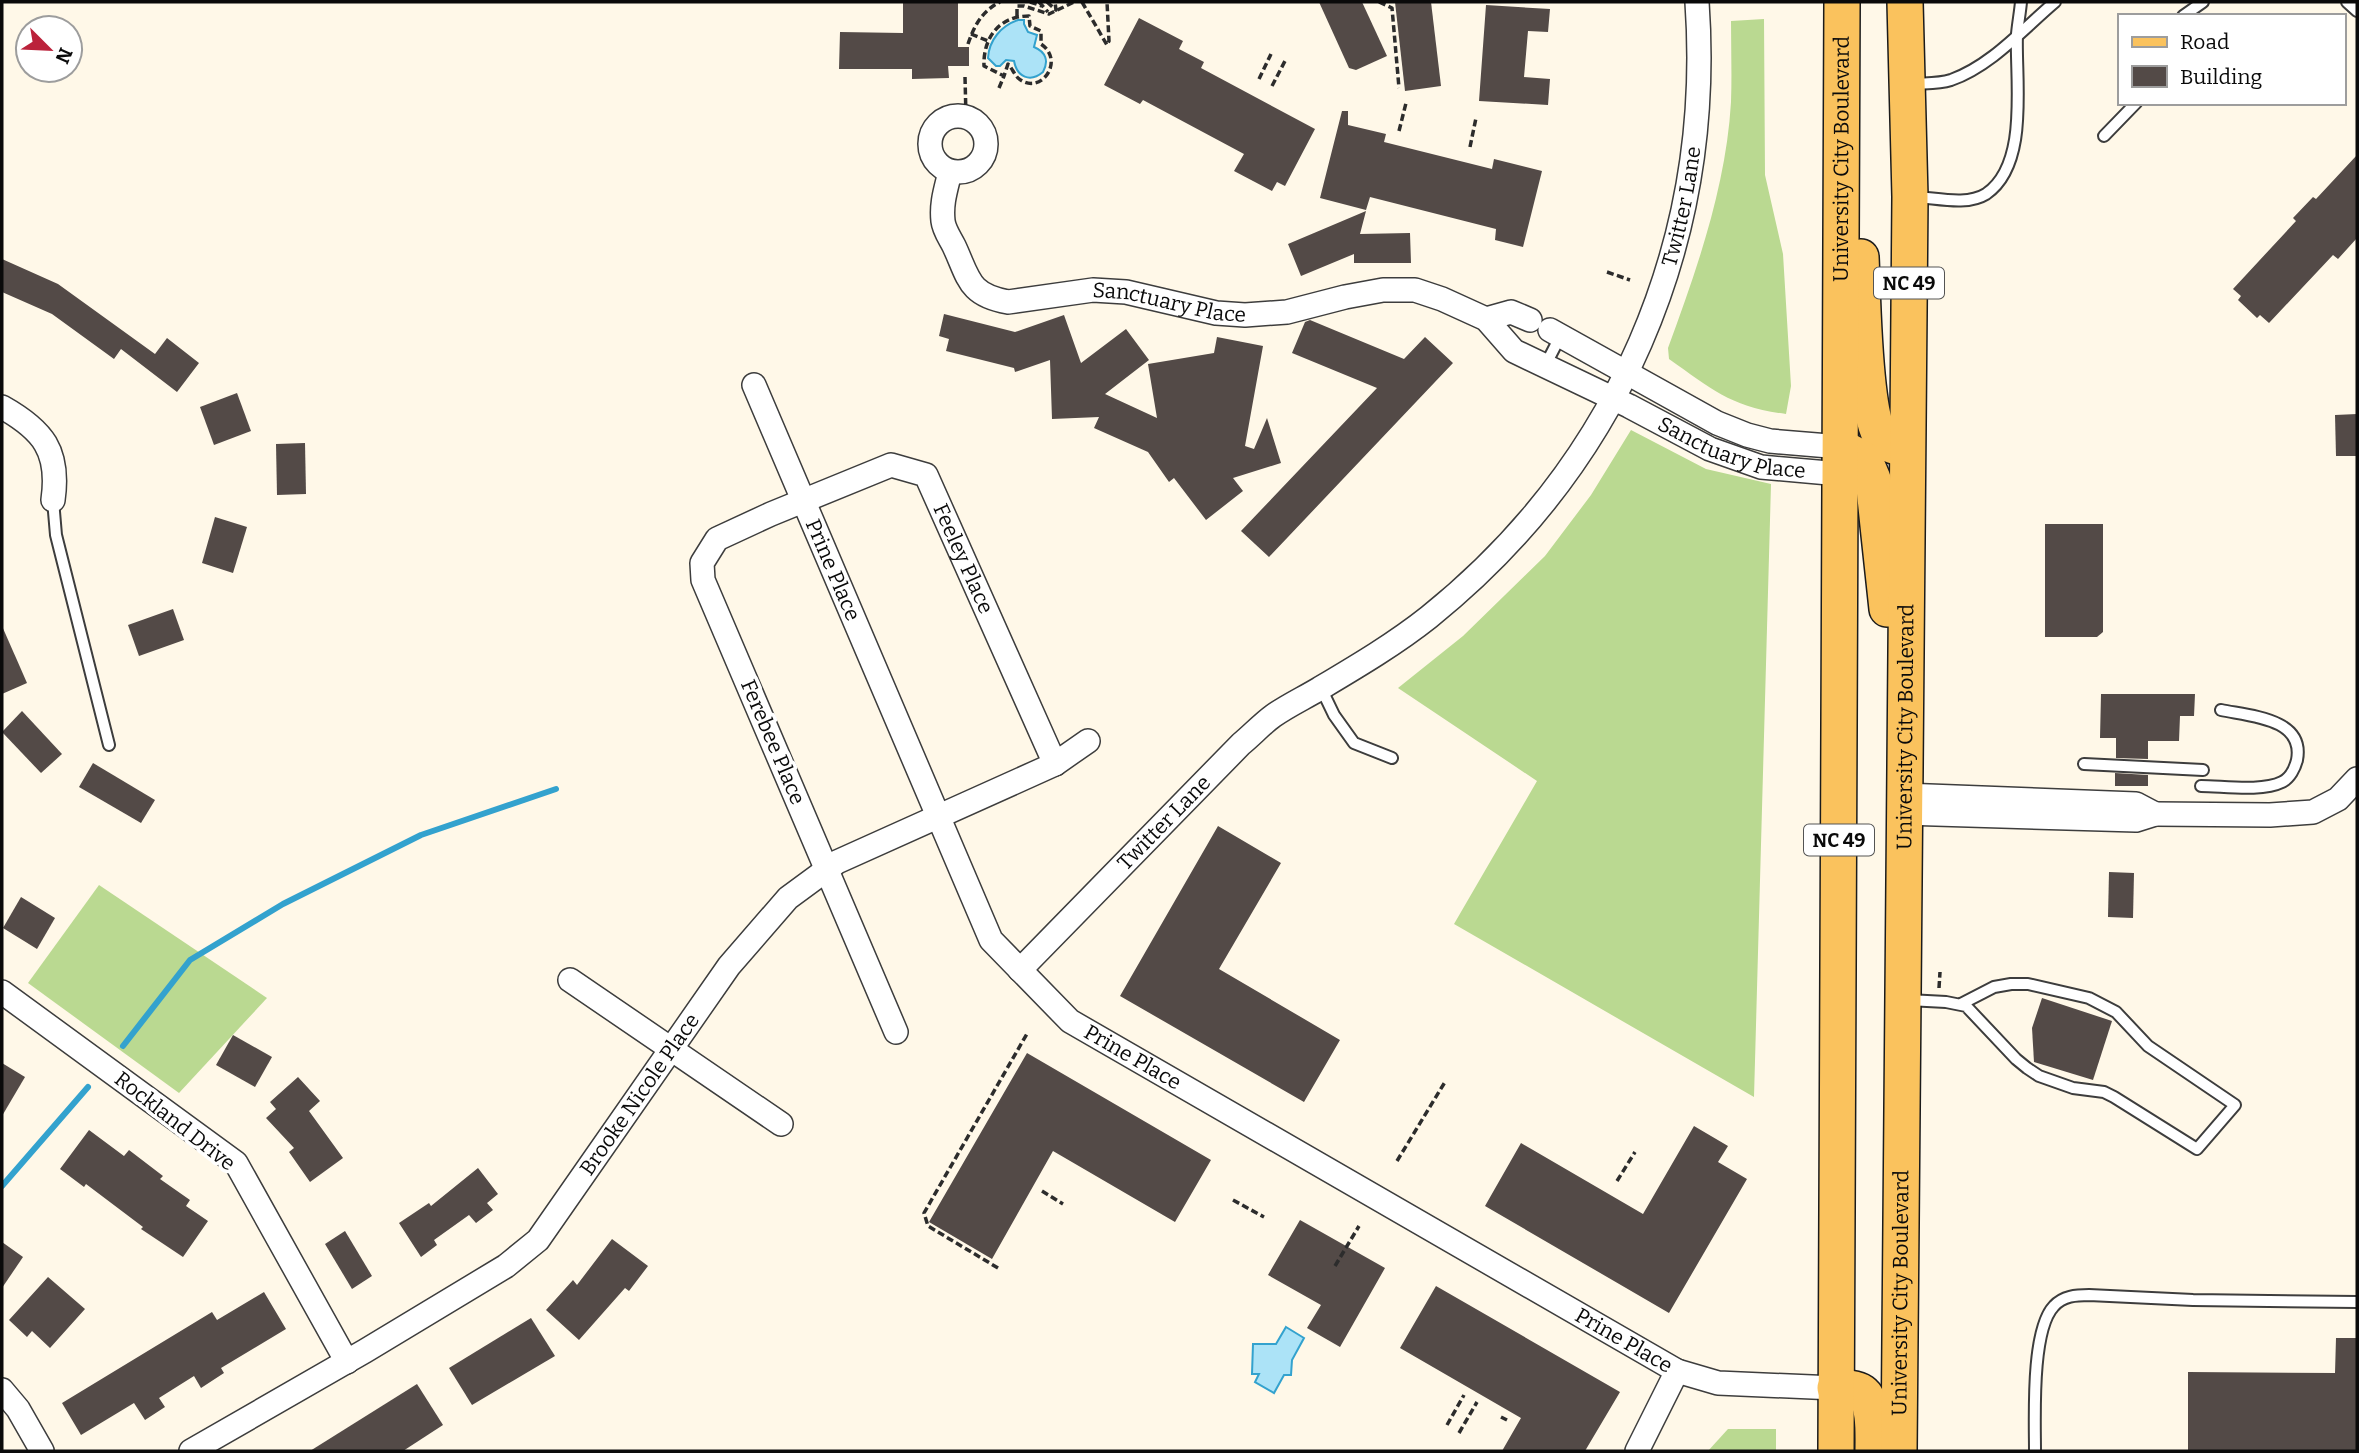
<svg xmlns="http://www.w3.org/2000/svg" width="2359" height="1453" viewBox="0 0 2359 1453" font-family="Bitter,serif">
<rect width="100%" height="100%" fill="#fff8e8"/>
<!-- forest -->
<g fill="#bad991">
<path d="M1764,19L1765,175L1783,254L1791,386L1786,414C1731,407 1713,390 1669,359L1668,348C1697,269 1726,187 1731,102C1732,75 1731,48 1731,21Z"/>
<polygon points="1631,430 1706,469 1771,484 1754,1097 1454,924 1537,781 1398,688 1463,636 1545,556 1591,495"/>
<polygon points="99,885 267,998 179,1093 28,983"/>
<polygon points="1728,1429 1776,1429 1776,1451 1708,1451"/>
</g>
<!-- water -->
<g fill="#ace3f7" stroke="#33a2ce" stroke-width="2">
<path d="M1018,20H1024V24L1028,32L1037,35L1034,47C1046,52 1049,61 1043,72C1030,83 1017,77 1014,61L1006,60L1000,66H996L988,58C989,40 1001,26 1018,20Z"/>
<polygon points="1286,1327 1304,1338 1292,1360 1291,1375 1284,1375 1274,1393 1255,1382 1259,1374 1252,1374 1253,1344 1276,1344"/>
</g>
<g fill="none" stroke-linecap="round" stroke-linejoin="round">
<!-- stream -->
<g stroke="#33a2ce" stroke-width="6">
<polyline points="123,1046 190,960 283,904 421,835 556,789"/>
<polyline points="2,1186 88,1087"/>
</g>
</g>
<!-- building -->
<g fill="#534a47">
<polygon points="903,2 958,2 958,47 969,47 969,66 948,66 949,78 912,79 912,69 839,69 840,32 903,33"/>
<polygon points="1319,2 1362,2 1387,56 1356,70 1349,68"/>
<polygon points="1395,2 1431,2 1441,86 1405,91"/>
<polygon points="1486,5 1550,9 1548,32 1528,31 1524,77 1550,79 1548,105 1479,101"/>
<polygon points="1139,18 1183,41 1179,49 1204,62 1201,68 1315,129 1285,186 1277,182 1272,191 1234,171 1244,154 1143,100 1140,104 1104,85"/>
<polygon points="1342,111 1348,111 1348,125 1386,134 1384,142 1492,169 1494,159 1542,171 1523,247 1495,240 1496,229 1370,197 1366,210 1320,198"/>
<polygon points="2357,155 2357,238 2338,259 2333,255 2269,323 2260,315 2257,318 2238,300 2241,296 2233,289 2296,221 2293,218 2313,197 2316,199"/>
<polygon points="1366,211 1360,234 1410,233 1411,263 1354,263 1354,254 1301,276 1288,244"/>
<polygon points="2,259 58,284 155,354 167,338 199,363 177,392 121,349 114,359 52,314 2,292"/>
<polygon points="944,314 1015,332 1064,315 1081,363 1126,329 1149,360 1105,394 1157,418 1148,364 1214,353 1217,337 1263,346 1245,446 1254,449 1267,418 1281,463 1233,478 1243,491 1206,520 1174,478 1169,482 1148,452 1094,428 1099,417 1052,419 1050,360 1015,372 1014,368 946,351 949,339 939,336"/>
<polygon points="1310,320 1404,359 1425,337 1453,363 1269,557 1241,531 1377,388 1292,353 1305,322"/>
<polygon points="237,393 251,431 214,445 200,407"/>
<polygon points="2357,414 2357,456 2336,456 2335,415"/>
<polygon points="305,443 306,494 277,495 276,444"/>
<polygon points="215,517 247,527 233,573 202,563"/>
<polygon points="2045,524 2103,524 2103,632 2097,637 2045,637"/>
<polygon points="173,609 184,640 139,656 128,625"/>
<polygon points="2,626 27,683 2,694"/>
<polygon points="2101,694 2195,694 2194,716 2180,716 2179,741 2148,741 2148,759 2116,758 2116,738 2100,738"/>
<polygon points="22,711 62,754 41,773 2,732"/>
<polygon points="93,763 155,800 141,823 79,787"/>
<polygon points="2115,773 2148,775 2148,786 2115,786"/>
<polygon points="1218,826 1281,863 1219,969 1340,1040 1304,1102 1120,996"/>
<polygon points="2109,872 2134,873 2133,918 2108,917"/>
<polygon points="21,897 55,918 37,949 3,928"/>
<polygon points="2042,998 2112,1021 2093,1080 2034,1062 2032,1028"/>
<polygon points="233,1035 272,1057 255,1087 216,1065"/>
<polygon points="1027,1053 1211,1160 1175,1222 1053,1151 992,1259 929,1222"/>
<polygon points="2,1063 25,1077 2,1116"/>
<polygon points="298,1077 320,1101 309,1111 343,1158 310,1182 289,1152 294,1148 266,1118 276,1109 270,1102"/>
<polygon points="1694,1126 1728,1146 1718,1162 1747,1179 1669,1313 1485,1206 1521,1143 1643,1214"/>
<polygon points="89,1130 124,1156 129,1150 163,1176 160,1179 190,1200 186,1206 208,1221 183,1257 141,1229 143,1227 86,1184 84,1187 60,1169"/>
<polygon points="478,1168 498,1194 487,1203 493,1210 476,1223 469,1215 434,1240 437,1245 421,1257 399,1223 429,1203 431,1206"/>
<polygon points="1300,1220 1385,1268 1340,1347 1307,1328 1321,1305 1268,1275"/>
<polygon points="345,1231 372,1276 352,1289 325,1244"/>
<polygon points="612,1239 648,1266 629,1291 625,1288 579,1340 546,1310 573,1280 577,1285"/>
<polygon points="2,1242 23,1257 2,1288"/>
<polygon points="48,1277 85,1309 50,1348 32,1331 27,1337 9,1320"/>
<polygon points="1436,1286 1620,1392 1585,1451 1502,1451 1521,1418 1400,1348"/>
<polygon points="264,1292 286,1329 221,1368 224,1373 201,1388 194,1376 159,1398 165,1407 145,1420 134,1403 81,1435 62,1403 212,1312 217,1320"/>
<polygon points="531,1318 555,1356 472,1405 449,1368"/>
<polygon points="2336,1338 2357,1338 2357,1451 2188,1451 2188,1372 2335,1373"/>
<polygon points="417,1384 443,1425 403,1451 310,1451"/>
</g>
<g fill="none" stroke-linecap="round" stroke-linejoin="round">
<defs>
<g id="lane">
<polyline points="2347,2 2357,11"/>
<polyline points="2183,16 2203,2"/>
<path d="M1913,84C1926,83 1938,84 1951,80C1991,66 2023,29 2055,2"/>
<polyline points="2104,136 2136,103"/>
<path d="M1916,197C1937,198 1967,206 1986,194C2030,164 2015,79 2017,34C2018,23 2020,13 2021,2"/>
<polyline points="1545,366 1561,335"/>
<polyline points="53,500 56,535 109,745"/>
<polyline points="1321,688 1334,715 1354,743 1392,758"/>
<polyline points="2084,764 2203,770"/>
<path d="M2201,786C2223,786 2262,792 2282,782C2290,778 2295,768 2297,760C2305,718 2249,716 2221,710"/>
<polyline points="1908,1000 1946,1002 1966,1006 2016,1059 2027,1068 2039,1076 2073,1088 2104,1092 2114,1097 2197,1149 2235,1105 2148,1046 2116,1012 2089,998 2028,984 2011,984 1994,987 1961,1004"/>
<path d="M2035,1451C2035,1418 2031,1330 2054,1306C2063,1296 2076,1295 2089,1295L2193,1300L2357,1302"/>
</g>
<g id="street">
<circle cx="958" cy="144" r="28"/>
<path id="s1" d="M950,172C946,189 941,203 943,221C944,230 950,238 954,246C969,278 968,295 1008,302L1093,290L1126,292L1216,313L1245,315L1287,312L1345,297L1383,290H1415L1442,299L1486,319L1514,351L1629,406L1710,449L1761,467L1840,474"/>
<polyline points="1486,319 1511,312 1530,320"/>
<polyline points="1550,330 1717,423 1747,435 1770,441 1841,447"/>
<path id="s2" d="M754,385L991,940L1070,1021L1677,1371L1718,1383L1835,1388"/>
<path d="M2,407C43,430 60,451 53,500"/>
<polyline points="1903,813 2136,820 2155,814 2136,804 1903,795"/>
<polyline points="2155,814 2270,815 2313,812 2338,799 2357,779"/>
<path id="s3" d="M1020,970L1241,744C1252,735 1262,724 1273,716C1287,706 1304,698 1319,689C1356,667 1395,644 1429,617C1618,465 1714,243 1697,2"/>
<polyline points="570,980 781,1124"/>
<polyline points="2,992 236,1163 347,1362"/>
<path id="s4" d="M896,1032L703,580L702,563L717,539L771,514L891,465L926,475L1055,764"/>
<polyline points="2,1390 18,1409 42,1451"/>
<path id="s5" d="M191,1451L365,1351L506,1266L538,1240L729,966L788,898L837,862L1055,764L1088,741"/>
<polyline points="1637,1451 1677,1371"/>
</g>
<g id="primary">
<path d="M1861,257C1863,294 1863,414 1882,439C1887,445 1899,448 1907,450"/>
<polyline points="1841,447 1865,460 1873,479 1887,609"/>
<path d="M1835,1388C1844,1388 1855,1387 1862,1392C1875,1401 1873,1437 1873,1451"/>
<path id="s6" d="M1836,1451L1842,2"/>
<path id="s7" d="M1899,1451L1910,197L1905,2"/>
</g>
</defs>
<!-- lane casing -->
<use href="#lane" stroke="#3d3d3d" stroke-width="14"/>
<!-- street casing -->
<use href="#street" stroke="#3d3d3d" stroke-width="26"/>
<!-- primary casing -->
<use href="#primary" stroke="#1b1b1b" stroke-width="38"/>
<!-- path -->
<g stroke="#2c2c2c" stroke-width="3.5" stroke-dasharray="7 3.5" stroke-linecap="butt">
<polyline points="1030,2 1042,6"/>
<polyline points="1039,2 1048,12"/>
<polyline points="1047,2 1056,10 1055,2"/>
<polyline points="1082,2 1107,45 1109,41 1107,2"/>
<polyline points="1379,2 1392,8 1399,88"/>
<polyline points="1017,16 1017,6 1024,6 1049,14 1074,2"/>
<polyline points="971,34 988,41"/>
<path d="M968,44C974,26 982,11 1000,2"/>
<polyline points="965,77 966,117"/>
<polyline points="1259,79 1271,54"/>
<polyline points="1272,86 1285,61"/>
<path d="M999,88L1004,76L984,66C983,38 999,16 1029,16L1030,26L1041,31V44C1066,61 1040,97 1018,78C1014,74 1012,68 1008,64L1004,76"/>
<polyline points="1399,131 1406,103"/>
<polyline points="1470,147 1476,118"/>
<polyline points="1607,272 1630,280"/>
<polyline points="1939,988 1940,972"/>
<polyline points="1397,1161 1445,1082"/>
<polyline points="1617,1181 1635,1152"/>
<polyline points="1042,1191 1063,1204"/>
<polyline points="1233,1200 1264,1217"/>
<polyline points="1335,1266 1359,1226"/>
<polyline points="998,1268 928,1226 924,1213 1028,1032"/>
<polyline points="1501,1417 1507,1420"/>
<polyline points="1447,1425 1464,1395"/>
<polyline points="1459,1433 1477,1402"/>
</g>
<!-- lane -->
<use href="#lane" stroke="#fff" stroke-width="10"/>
<!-- street -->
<use href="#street" stroke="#fff" stroke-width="23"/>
<!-- primary -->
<use href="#primary" stroke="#fac25d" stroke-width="35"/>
</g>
<g text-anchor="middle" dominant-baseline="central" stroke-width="7" stroke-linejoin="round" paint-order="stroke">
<!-- shield labels -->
<g fill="#fff" stroke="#545454" stroke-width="2">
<rect x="1874" y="267.5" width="70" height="31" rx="5"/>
<rect x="1804" y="824.5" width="70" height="31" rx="5"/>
</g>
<g font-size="19" font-weight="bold" fill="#0a0a0a">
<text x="1909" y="283">NC 49</text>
<text x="1839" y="840">NC 49</text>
</g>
<!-- street labels -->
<g font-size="21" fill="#0a0a0a" stroke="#fff">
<text stroke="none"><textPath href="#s6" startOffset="1292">University City Boulevard</textPath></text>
<text stroke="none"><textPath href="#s3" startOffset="1036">Twitter Lane</textPath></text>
<text stroke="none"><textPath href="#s1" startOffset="324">Sanctuary Place</textPath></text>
<text stroke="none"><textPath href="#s1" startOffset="933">Sanctuary Place</textPath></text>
<text stroke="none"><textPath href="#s4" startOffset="854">Feeley Place</textPath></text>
<text stroke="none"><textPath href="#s2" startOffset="201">Prine Place</textPath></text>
<text stroke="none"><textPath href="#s7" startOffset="724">University City Boulevard</textPath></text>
<text transform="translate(773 742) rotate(67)">Ferebee Place</text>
<text stroke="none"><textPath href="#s3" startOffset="206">Twitter Lane</textPath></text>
<text stroke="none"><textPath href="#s2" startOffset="789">Prine Place</textPath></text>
<text stroke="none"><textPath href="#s5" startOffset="584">Brooke Nicole Place</textPath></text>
<text transform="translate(175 1121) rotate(38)">Rockland Drive</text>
<text stroke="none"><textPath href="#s7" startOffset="158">University City Boulevard</textPath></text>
<text stroke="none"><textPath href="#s2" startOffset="1356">Prine Place</textPath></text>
</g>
</g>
<!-- border -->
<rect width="2359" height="1453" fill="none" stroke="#0a0a0a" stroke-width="7"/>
<!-- legend -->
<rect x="2118" y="14" width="228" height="91" fill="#ffffff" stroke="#9d9d9d" stroke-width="2"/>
<rect x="2132" y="37" width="35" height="10" fill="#fac25d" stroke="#9d9d9d" stroke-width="2"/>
<text x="2180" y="49" font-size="21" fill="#0a0a0a">Road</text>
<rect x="2132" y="66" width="35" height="21" fill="#534a47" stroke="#9d9d9d" stroke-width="2"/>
<text x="2180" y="84" font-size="21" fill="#0a0a0a">Building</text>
<!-- north arrow -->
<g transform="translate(49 49) rotate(114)"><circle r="33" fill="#ffffff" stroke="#9d9d9d" stroke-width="2"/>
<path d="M0-5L12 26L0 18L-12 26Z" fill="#bb223b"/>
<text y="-10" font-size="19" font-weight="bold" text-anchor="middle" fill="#0a0a0a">N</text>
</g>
</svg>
